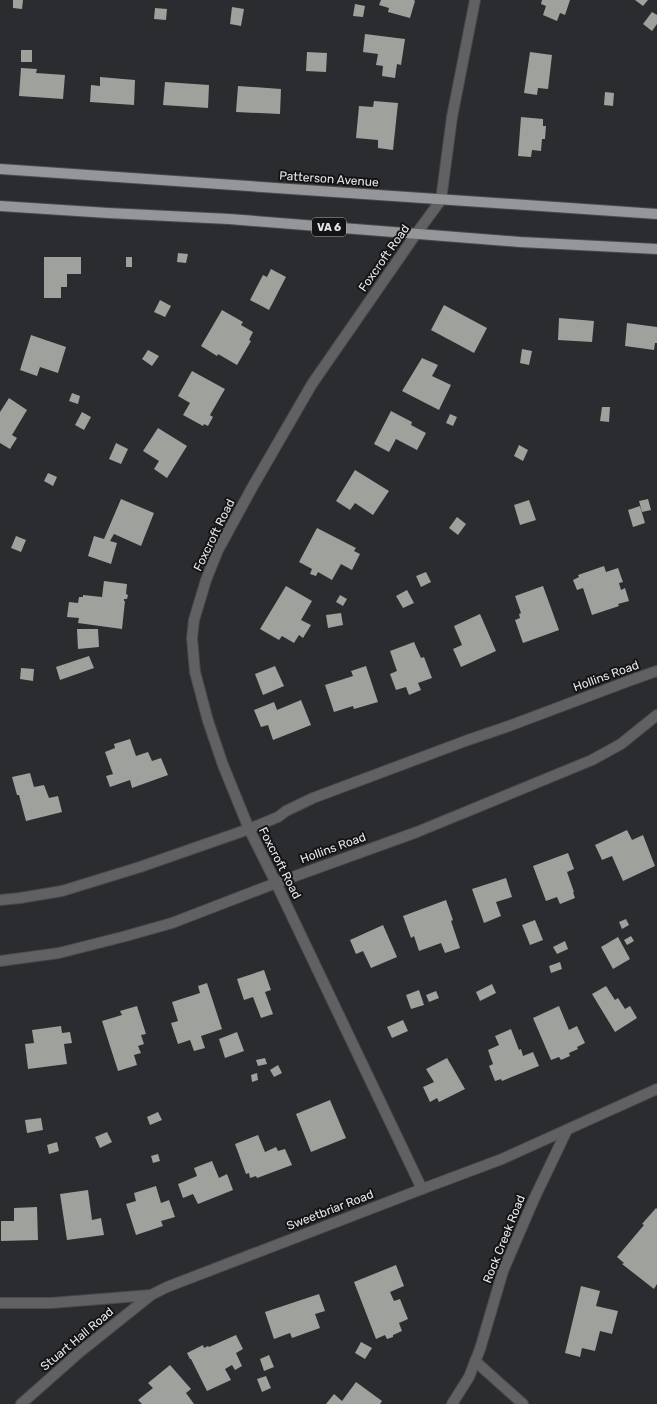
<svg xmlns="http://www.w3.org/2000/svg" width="657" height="1404" viewBox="0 0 657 1404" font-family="Rubik,sans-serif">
<rect width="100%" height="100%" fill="#2b2c2f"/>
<!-- building -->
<g fill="#9fa19c">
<polygon points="13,0 23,0 22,9 13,8"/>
<polygon points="381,0 414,0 415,1 410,18 388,12 389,8 379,5"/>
<polygon points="542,0 570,0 565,15 560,13 557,21 543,15 546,6 541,4"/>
<polygon points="635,0 648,0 643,6"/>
<polygon points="355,4 365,6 363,17 353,16"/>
<polygon points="232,7 244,9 241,26 230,24"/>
<polygon points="155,8 167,9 166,20 154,19"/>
<polygon points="652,12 657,15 657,24 652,31 643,24"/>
<polygon points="365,34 405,39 401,65 397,64 395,78 382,76 383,66 376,65 378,54 363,52"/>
<rect x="21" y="50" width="11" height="12"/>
<polygon points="307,52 327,53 326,72 306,71"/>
<polygon points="530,52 552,55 548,89 538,88 537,95 524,93"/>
<polygon points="21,68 37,69 36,73 65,75 63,99 19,96"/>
<polygon points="100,77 135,80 134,105 90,102 91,85 100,86"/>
<polygon points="165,82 209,85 208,108 163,105"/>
<polygon points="238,86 281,89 280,114 236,112"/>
<polygon points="605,92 614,93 613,106 604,105"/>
<polygon points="374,101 398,103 393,150 378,148 378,140 356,138 359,106 373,107"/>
<polygon points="521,117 543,119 543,126 546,126 545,139 542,139 541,151 532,150 531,157 518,156"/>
<polygon points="178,253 188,254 186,263 177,262"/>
<polygon points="44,257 81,257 81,274 67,274 67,287 61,287 61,298 44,298"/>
<rect x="126" y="257" width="6" height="10"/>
<polygon points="271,269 286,277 269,310 250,300 263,275 267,277"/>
<polygon points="160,300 171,306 165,317 154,312"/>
<polygon points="444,305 487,328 474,353 431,330"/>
<polygon points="222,310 243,322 241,325 253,332 249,340 251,341 237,365 218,354 217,356 201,346"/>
<polygon points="559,318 594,321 592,342 558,340"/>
<polygon points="627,323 657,327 657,343 655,343 654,350 625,346"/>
<polygon points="31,335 66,347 58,373 40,367 37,376 20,370"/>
<polygon points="522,349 532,351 529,365 520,363"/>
<polygon points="148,350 159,356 152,366 142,359"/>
<polygon points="422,358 438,365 432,376 451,385 439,410 402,391"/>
<polygon points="192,371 225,389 210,415 213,417 208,426 204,424 203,426 183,415 190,403 178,396"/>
<polygon points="72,393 80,396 78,404 69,401"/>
<polygon points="9,398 27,410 12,435 17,438 10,449 0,443 0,412"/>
<polygon points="602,407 610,407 609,422 600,421"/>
<polygon points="391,411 412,422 411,425 426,433 417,450 396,439 389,452 374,444"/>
<polygon points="82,412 91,417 84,430 75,425"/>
<polygon points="450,414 457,417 453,426 446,423"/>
<polygon points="158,428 187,446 167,478 154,469 159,461 143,451"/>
<polygon points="116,443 128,449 121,464 109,459"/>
<polygon points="519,445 528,450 523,461 514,456"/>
<polygon points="355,470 389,491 373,515 355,503 350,510 336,501"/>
<polygon points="48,473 57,477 53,486 44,481"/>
<polygon points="121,499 154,513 141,546 114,534 110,541 117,543 111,564 88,556 94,536 104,539"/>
<polygon points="648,499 651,510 642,512 639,501"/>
<polygon points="529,500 536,520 520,525 514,505"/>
<polygon points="640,506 645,523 633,527 628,510"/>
<polygon points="457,517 466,524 458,535 449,528"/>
<polygon points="317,528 356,548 354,551 360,554 352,570 341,564 332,580 318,572 316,576 310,574 312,569 299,562"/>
<polygon points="16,536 26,540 21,552 11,548"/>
<polygon points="604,566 606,572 618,568 623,582 619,583 621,590 625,588 629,601 618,604 619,606 592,615 583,588 577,590 573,580 579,577 578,575"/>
<polygon points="426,572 431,582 421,587 416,576"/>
<polygon points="104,581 127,584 126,594 128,595 127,599 124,599 124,601 125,601 122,629 78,623 79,618 67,617 69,602 78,603 79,597 83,597 83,595 102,597"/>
<polygon points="286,586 312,601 301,620 311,625 303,638 299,635 294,643 282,636 279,640 260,629"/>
<polygon points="543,586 559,630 523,643 515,620 520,618 519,614 521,613 515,596"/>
<polygon points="407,590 414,603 403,608 396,596"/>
<polygon points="340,595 347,599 343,606 336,602"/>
<polygon points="341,613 343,625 328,628 326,615"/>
<polygon points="480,614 496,651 461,667 453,649 462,645 454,626"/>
<polygon points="77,629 98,629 99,647 78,649"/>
<polygon points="414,642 421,658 424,657 432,678 418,683 421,690 409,695 406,687 396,690 390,674 397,671 390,651"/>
<polygon points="89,656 94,668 60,680 56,667"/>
<polygon points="275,666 284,686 263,695 255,674"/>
<polygon points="366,666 378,702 354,709 353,706 334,712 325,685 353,676 351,671"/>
<polygon points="21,668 34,669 33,681 20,679"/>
<polygon points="301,700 311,725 273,740 268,725 261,727 254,710 274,702 277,710"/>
<polygon points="130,739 136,756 148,752 152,761 161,758 168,775 132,788 130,780 110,787 106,776 113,774 105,752 115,748 114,744"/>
<polygon points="30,773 34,787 44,785 49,798 58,796 62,812 26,821 19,795 17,795 12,777"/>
<polygon points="627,830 632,840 643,835 655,866 623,881 612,856 602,860 595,845"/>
<polygon points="568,853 574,869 567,872 574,892 573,892 575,898 560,904 557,897 546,901 533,866"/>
<polygon points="506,878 512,897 496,902 501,916 484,923 472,889"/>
<polygon points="446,900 453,920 451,921 460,948 445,953 441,943 419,951 414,936 411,938 403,916"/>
<polygon points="626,919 629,925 622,929 619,922"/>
<polygon points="535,920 543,940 530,945 522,925"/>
<polygon points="383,925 397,957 371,968 363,951 356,954 350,940"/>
<polygon points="631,936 634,941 627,945 624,940"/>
<polygon points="618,937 630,959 613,969 601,947"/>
<polygon points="565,941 568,949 557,954 553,947"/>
<polygon points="560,962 562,969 551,973 549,966"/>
<polygon points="264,970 271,990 265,992 273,1014 261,1018 253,997 244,1000 237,979"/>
<polygon points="207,983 222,1029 201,1036 205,1048 194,1051 190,1040 178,1044 171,1023 178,1021 172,1002 200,993 198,986"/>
<polygon points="492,984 496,993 480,1001 476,992"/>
<polygon points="606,986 615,1000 618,998 625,1009 630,1006 637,1018 615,1032 592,994"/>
<polygon points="419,990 424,1005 411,1009 406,995"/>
<polygon points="436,991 439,998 429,1002 426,995"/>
<polygon points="137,1006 146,1034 141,1035 144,1044 138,1046 141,1053 134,1055 137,1065 118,1071 102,1021 122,1015 120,1011"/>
<polygon points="559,1006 569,1030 577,1026 585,1043 577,1047 578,1049 569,1053 570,1056 561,1060 559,1057 551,1060 533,1018"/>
<polygon points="403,1020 408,1031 392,1038 387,1027"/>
<polygon points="61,1026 62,1033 70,1032 72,1043 64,1044 67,1064 28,1069 25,1044 34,1043 32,1030"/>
<polygon points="511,1029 519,1050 521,1049 523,1056 533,1052 539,1066 502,1081 501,1079 495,1081 489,1066 493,1064 488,1050 499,1045 495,1036"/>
<polygon points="237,1032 244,1051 225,1058 219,1039"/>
<polygon points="265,1058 267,1064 258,1066 256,1060"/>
<polygon points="447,1058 465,1089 439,1102 437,1098 430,1102 423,1087 434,1082 426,1069"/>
<polygon points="278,1065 282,1073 274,1077 270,1070"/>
<polygon points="257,1073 258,1080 252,1082 251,1075"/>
<polygon points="330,1100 346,1138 311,1152 296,1114"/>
<polygon points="158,1112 162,1120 150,1125 147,1117"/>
<polygon points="41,1118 43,1130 27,1133 25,1120"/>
<polygon points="107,1132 112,1142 100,1148 95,1137"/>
<polygon points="258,1135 265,1152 276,1147 278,1151 285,1149 292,1165 257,1178 256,1176 250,1178 249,1173 246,1174 235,1144"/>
<polygon points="57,1142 59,1151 49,1154 47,1145"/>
<polygon points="158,1154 160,1161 153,1163 151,1156"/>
<polygon points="212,1161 219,1178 227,1174 233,1190 198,1204 193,1194 183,1198 178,1184 197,1176 194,1168"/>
<polygon points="156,1186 161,1203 169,1200 175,1217 161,1221 163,1226 136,1235 126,1204 136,1201 134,1193"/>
<polygon points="88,1190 92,1220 101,1218 104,1235 67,1240 60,1194"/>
<polygon points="37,1207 38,1240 1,1241 1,1221 14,1221 14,1208"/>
<polygon points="656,1208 657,1209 657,1284 654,1289 622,1264 624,1263 617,1257 644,1225 642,1224"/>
<polygon points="396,1265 404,1286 390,1292 394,1301 400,1299 408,1319 399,1323 402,1331 393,1335 393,1337 387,1339 385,1335 376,1339 354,1282"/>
<polygon points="581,1286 600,1291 596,1306 618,1311 612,1334 600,1331 595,1351 582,1348 580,1357 565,1353"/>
<polygon points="319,1294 325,1311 315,1314 320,1328 292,1338 290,1333 274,1339 265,1312"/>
<polygon points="236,1335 243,1349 236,1353 242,1366 235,1370 232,1365 225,1369 231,1380 207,1391 191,1359 190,1359 187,1353 203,1345 204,1348 208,1346 209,1347"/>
<polygon points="361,1342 372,1348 365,1359 355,1353"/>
<polygon points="269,1355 274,1367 264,1371 260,1359"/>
<polygon points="170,1365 191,1389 186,1393 194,1404 142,1404 138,1400 153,1388 148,1383"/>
<polygon points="266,1376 271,1388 262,1392 257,1379"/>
<polygon points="356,1382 382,1401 380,1404 326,1404 334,1394 342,1401"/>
</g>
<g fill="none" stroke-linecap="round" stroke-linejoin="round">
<defs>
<g id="minor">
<polyline points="0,900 20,898 62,891 140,867 249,829 278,817 286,811 313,798 468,740 509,726 634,679 657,671"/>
<polyline points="0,961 59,953 126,936 172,923 276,883 417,832 592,760 621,744 657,715"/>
<polyline points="422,1189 276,883 249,829 223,765 208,721 195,672 192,638 194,620 206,580 218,550 253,486 312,384 416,234 441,200 452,117 475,0"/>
<polyline points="0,1303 51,1303 151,1295 167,1287 422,1189 502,1159 657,1089"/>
<polyline points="475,1361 523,1404"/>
<polyline points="21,1404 81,1351 151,1295"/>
<polyline points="452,1404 469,1377 480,1349 503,1271 534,1199 567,1130"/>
</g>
<g id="major">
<polyline points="0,169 657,214"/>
<polyline points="0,206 108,213 229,219 520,242 657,249"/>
</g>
</defs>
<!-- minor casing -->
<use href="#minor" stroke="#494a4d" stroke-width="12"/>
<!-- major casing -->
<use href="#major" stroke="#494a4d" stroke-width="12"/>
<!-- minor -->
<use href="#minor" stroke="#616163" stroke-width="10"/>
<!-- major -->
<use href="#major" stroke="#95969a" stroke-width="10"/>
</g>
<g text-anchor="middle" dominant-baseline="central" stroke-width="4" stroke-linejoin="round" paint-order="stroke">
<!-- shield labels -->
<rect fill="#141416" stroke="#a7a7aa" stroke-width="1" x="312" y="218" width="34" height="18" rx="3"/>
<g font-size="11" font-weight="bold" fill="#e6e6e9">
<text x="329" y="227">VA 6</text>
</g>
<!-- street labels -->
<g font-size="12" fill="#e6e6e9" stroke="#141416">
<text transform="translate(329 179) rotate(4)">Patterson Avenue</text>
<text transform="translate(384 258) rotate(-55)">Foxcroft Road</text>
<text transform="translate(214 535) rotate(-64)">Foxcroft Road</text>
<text transform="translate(606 676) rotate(-20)">Hollins Road</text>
<text transform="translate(333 848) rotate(-20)">Hollins Road</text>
<text transform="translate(280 863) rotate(63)">Foxcroft Road</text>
<text transform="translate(330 1210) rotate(-21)">Sweetbriar Road</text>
<text transform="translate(504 1239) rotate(-68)">Rock Creek Road</text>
<text transform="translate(77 1339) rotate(-40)">Stuart Hall Road</text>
</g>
</g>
</svg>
